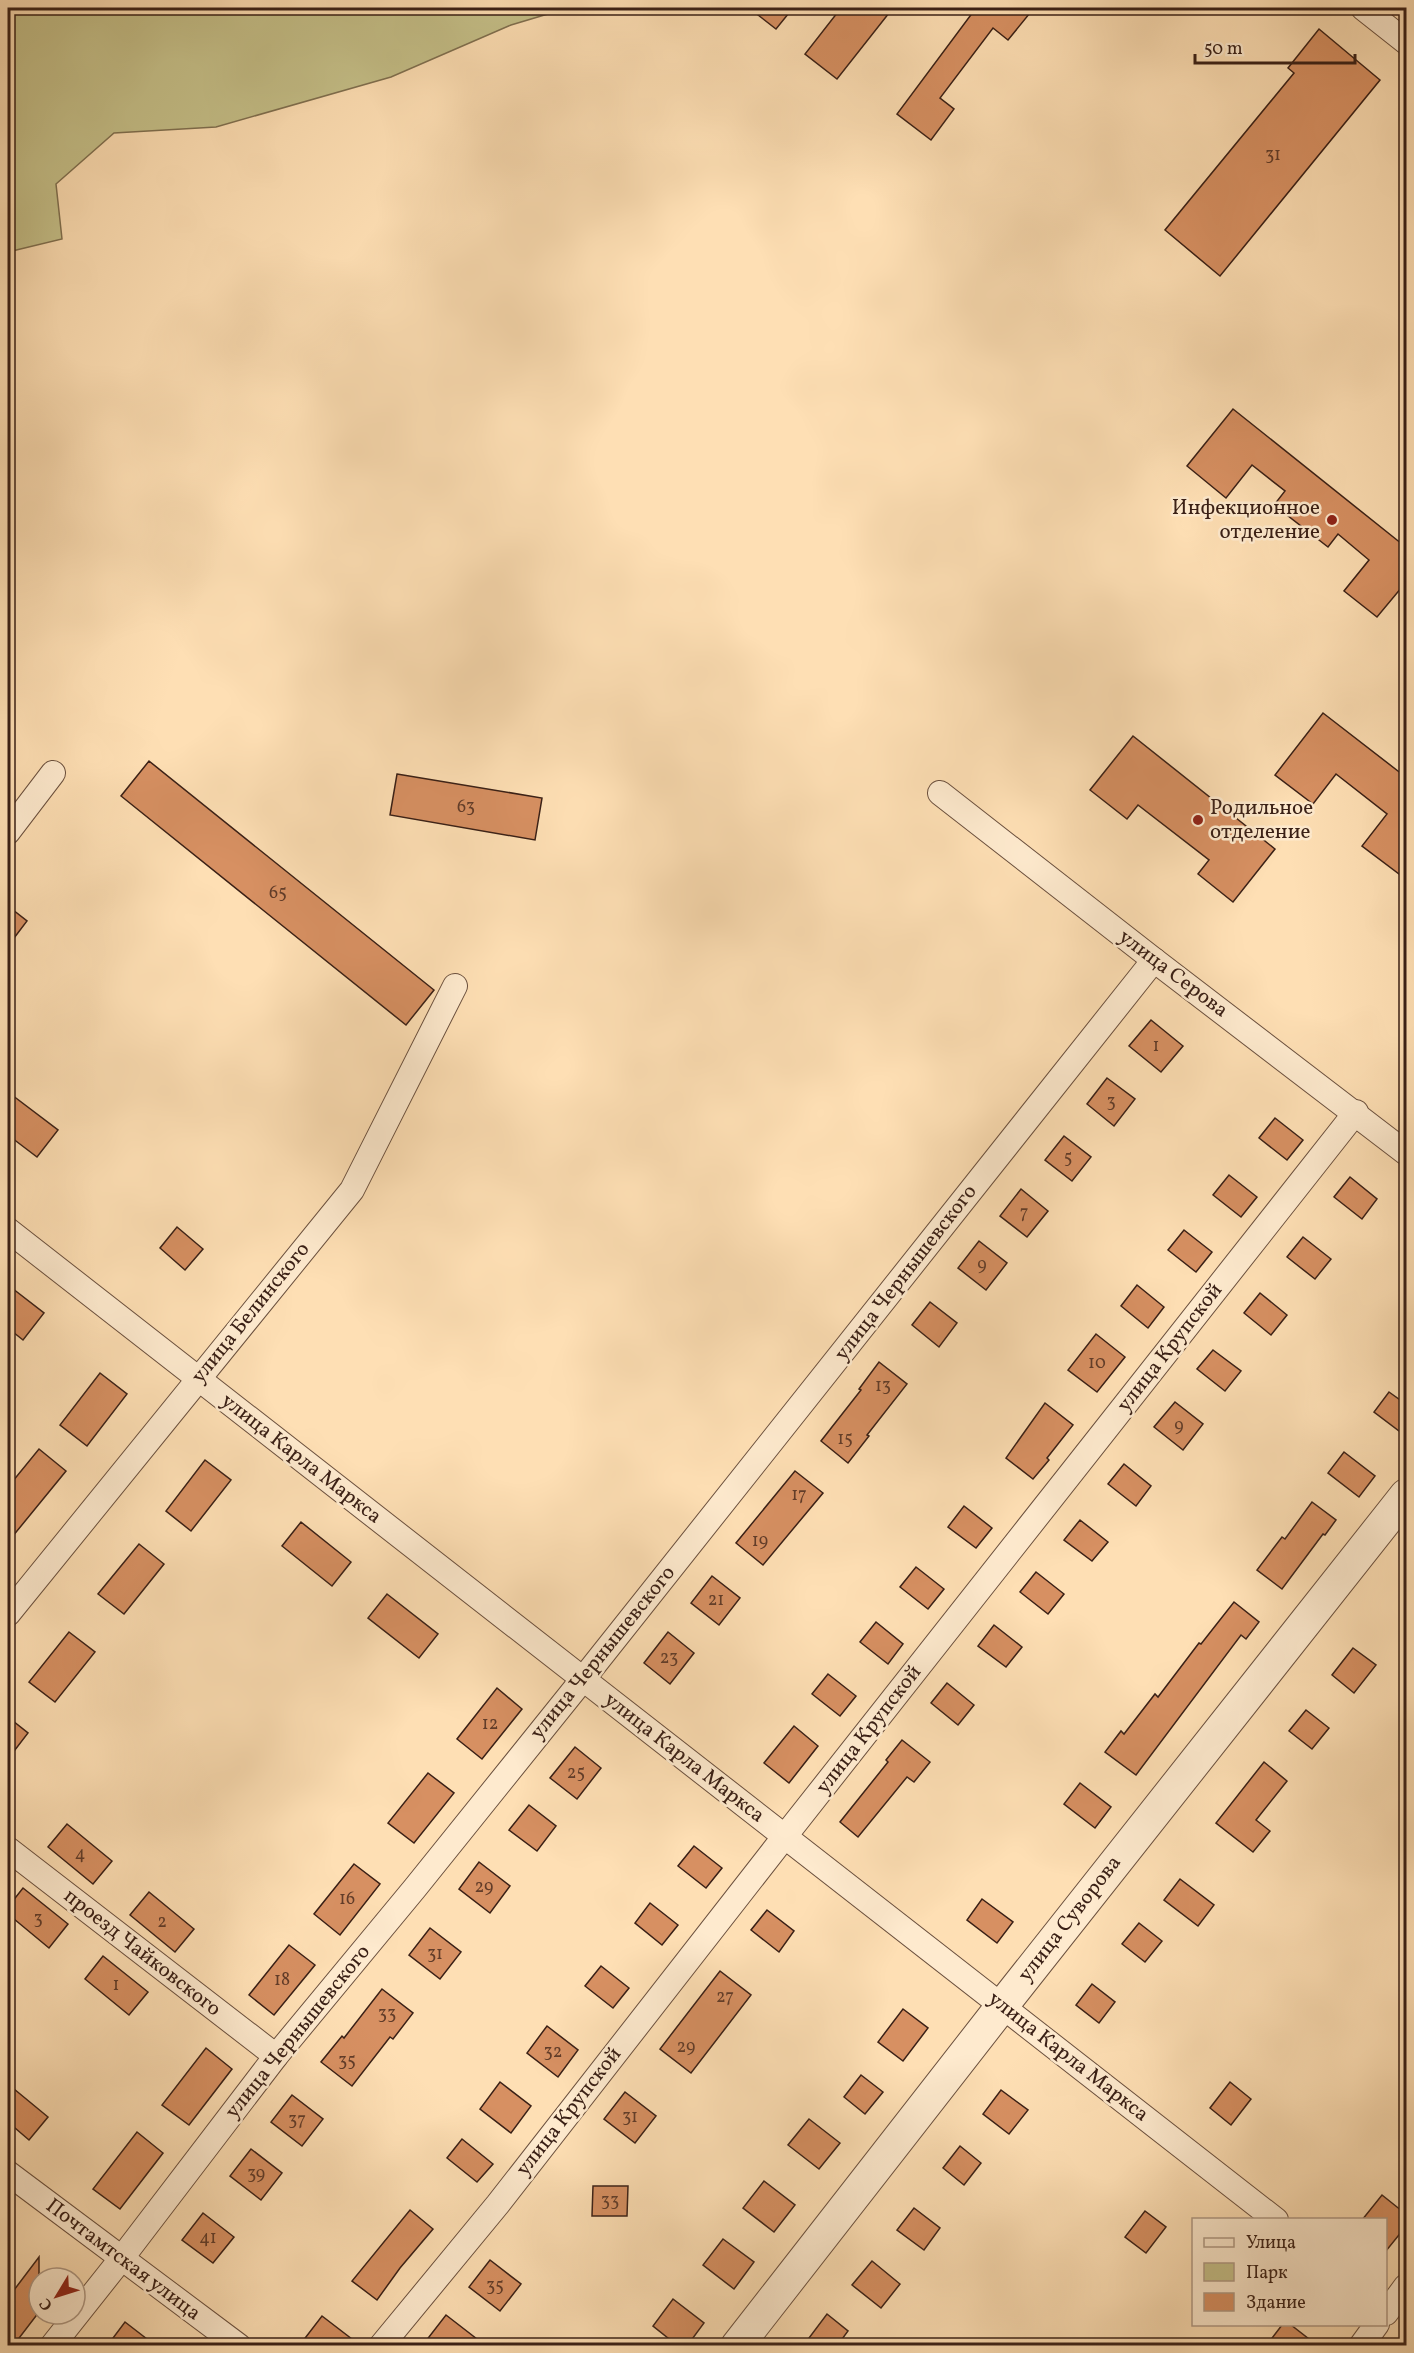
<svg xmlns="http://www.w3.org/2000/svg" width="1414" height="2353" viewBox="0 0 1414 2353" font-family="Vollkorn,serif">
<rect width="100%" height="100%" fill="#fedfb4"/>
<filter id="stains"><feTurbulence type="fractalNoise" baseFrequency=".00333" numOctaves="4"/><feColorMatrix values="0 0 0 0 .2 0 0 0 0 .09 0 0 0 0 .02 0 0 0 .5 -.17"/></filter>
<radialGradient id="worn" r=".72"><stop offset=".6" stop-color="#630" stop-opacity="0"/><stop offset="1" stop-color="#630" stop-opacity=".3"/></radialGradient>
<!-- green -->
<polygon fill="#c5c089" stroke="#807050" stroke-width="1.5" points="8,8 568,8 511,25 391,77 216,127 114,133 56,184 62,239 8,252"/>
<!-- building -->
<g fill="#d79062" stroke="#3a2016" stroke-width="1.5">
<polygon points="749,8 793,8 776,29"/>
<polygon points="841,8 893,8 837,79 805,54"/>
<polygon points="976,8 1034,8 1008,40 993,28 940,98 954,109 931,140 897,114"/>
<polygon points="1319,29 1380,80 1220,276 1165,230 1294,73 1288,68"/>
<polygon points="1233,409 1407,548 1407,581 1377,617 1344,591 1369,560 1338,534 1328,547 1274,505 1285,491 1252,465 1226,498 1187,466"/>
<polygon points="1323,713 1407,778 1407,880 1362,846 1387,814 1336,774 1313,804 1275,775"/>
<polygon points="1133,736 1275,849 1233,902 1198,874 1209,860 1138,805 1127,819 1090,790"/>
<polygon points="149,761 434,990 406,1025 121,796"/>
<polygon points="397,774 542,798 535,840 390,815"/>
<polygon points="8,906 27,921 8,946"/>
<polygon points="1151,1020 1183,1046 1161,1072 1129,1046"/>
<polygon points="1107,1078 1135,1099 1114,1126 1087,1104"/>
<polygon points="8,1092 58,1130 37,1157 8,1135"/>
<polygon points="1275,1118 1303,1140 1287,1160 1259,1138"/>
<polygon points="1064,1136 1091,1157 1072,1181 1045,1160"/>
<polygon points="1229,1175 1257,1197 1241,1217 1213,1195"/>
<polygon points="1350,1177 1377,1199 1362,1219 1334,1197"/>
<polygon points="1021,1189 1048,1211 1027,1237 1000,1216"/>
<polygon points="177,1227 203,1249 185,1270 160,1248"/>
<polygon points="1184,1230 1212,1252 1196,1272 1168,1250"/>
<polygon points="1303,1237 1331,1259 1315,1279 1287,1257"/>
<polygon points="979,1241 1007,1263 986,1290 958,1268"/>
<polygon points="8,1285 44,1313 23,1340 8,1328"/>
<polygon points="1137,1285 1164,1307 1148,1328 1121,1306"/>
<polygon points="1260,1293 1287,1315 1271,1335 1244,1313"/>
<polygon points="930,1302 957,1323 939,1347 912,1325"/>
<polygon points="1096,1334 1125,1357 1097,1392 1068,1370"/>
<polygon points="1213,1350 1241,1371 1225,1391 1197,1369"/>
<polygon points="879,1362 907,1384 867,1435 869,1436 848,1463 821,1441 861,1390 859,1389"/>
<polygon points="100,1373 127,1394 87,1446 60,1425"/>
<polygon points="1389,1392 1407,1405 1407,1437 1374,1412"/>
<polygon points="1175,1402 1203,1424 1183,1450 1154,1427"/>
<polygon points="1045,1403 1073,1425 1047,1458 1049,1460 1033,1479 1006,1458"/>
<polygon points="39,1449 66,1471 8,1542 8,1487"/>
<polygon points="1344,1452 1375,1476 1359,1497 1328,1473"/>
<polygon points="205,1460 231,1480 191,1531 166,1511"/>
<polygon points="1124,1464 1151,1486 1136,1506 1108,1484"/>
<polygon points="795,1471 823,1493 763,1565 736,1543"/>
<polygon points="1312,1502 1336,1520 1325,1535 1323,1534 1282,1589 1257,1570 1282,1537 1285,1539"/>
<polygon points="964,1506 992,1528 976,1548 948,1527"/>
<polygon points="1080,1520 1108,1542 1092,1561 1064,1540"/>
<polygon points="301,1522 351,1562 332,1586 282,1546"/>
<polygon points="139,1544 164,1564 124,1614 98,1594"/>
<polygon points="916,1567 944,1589 928,1609 900,1587"/>
<polygon points="1036,1572 1064,1594 1048,1614 1020,1592"/>
<polygon points="712,1576 740,1598 719,1625 691,1603"/>
<polygon points="387,1594 438,1634 419,1658 368,1618"/>
<polygon points="1234,1602 1259,1622 1246,1639 1241,1635 1136,1775 1105,1752 1121,1731 1124,1734 1155,1694 1158,1697 1199,1643 1201,1644"/>
<polygon points="876,1622 903,1644 888,1664 860,1642"/>
<polygon points="994,1625 1022,1647 1006,1667 978,1646"/>
<polygon points="69,1632 95,1652 55,1702 29,1682"/>
<polygon points="668,1632 694,1653 670,1684 644,1663"/>
<polygon points="1353,1648 1376,1665 1354,1693 1332,1675"/>
<polygon points="828,1674 856,1696 840,1716 812,1694"/>
<polygon points="947,1683 974,1705 958,1725 931,1703"/>
<polygon points="497,1688 522,1709 482,1759 457,1739"/>
<polygon points="1306,1710 1329,1728 1312,1749 1289,1731"/>
<polygon points="8,1717 28,1733 8,1759"/>
<polygon points="794,1726 818,1746 789,1783 764,1763"/>
<polygon points="902,1740 930,1762 914,1782 907,1777 858,1837 840,1822 888,1762 886,1760"/>
<polygon points="575,1747 601,1768 577,1799 550,1778"/>
<polygon points="1264,1762 1287,1781 1256,1820 1270,1831 1253,1852 1216,1823"/>
<polygon points="428,1773 454,1793 414,1843 388,1823"/>
<polygon points="1080,1783 1111,1807 1095,1828 1064,1804"/>
<polygon points="529,1805 556,1826 537,1851 509,1830"/>
<polygon points="67,1824 112,1861 93,1884 48,1847"/>
<polygon points="694,1846 722,1868 706,1888 678,1866"/>
<polygon points="479,1862 510,1886 490,1913 459,1889"/>
<polygon points="354,1864 380,1884 340,1935 314,1914"/>
<polygon points="1180,1879 1214,1905 1198,1926 1164,1900"/>
<polygon points="23,1888 68,1924 49,1948 8,1914 8,1907"/>
<polygon points="149,1892 194,1929 175,1952 130,1915"/>
<polygon points="982,1899 1013,1922 997,1943 967,1920"/>
<polygon points="650,1903 678,1925 662,1945 635,1923"/>
<polygon points="767,1910 794,1931 779,1952 751,1930"/>
<polygon points="1139,1923 1162,1941 1145,1962 1122,1944"/>
<polygon points="430,1928 461,1952 440,1979 409,1955"/>
<polygon points="289,1945 315,1965 274,2015 249,1995"/>
<polygon points="103,1956 148,1992 129,2015 85,1979"/>
<polygon points="601,1966 629,1988 613,2008 585,1986"/>
<polygon points="720,1971 751,1995 691,2073 660,2049"/>
<polygon points="1092,1984 1115,2002 1099,2023 1076,2005"/>
<polygon points="382,1989 413,2013 393,2039 390,2037 352,2086 321,2062 342,2036 344,2038"/>
<polygon points="903,2009 928,2028 903,2061 878,2042"/>
<polygon points="547,2026 578,2050 558,2077 527,2053"/>
<polygon points="206,2048 232,2069 189,2125 162,2105"/>
<polygon points="861,2075 883,2092 865,2114 844,2097"/>
<polygon points="500,2082 531,2106 511,2133 480,2109"/>
<polygon points="1230,2082 1251,2099 1231,2125 1210,2108"/>
<polygon points="8,2084 48,2117 29,2140 8,2122"/>
<polygon points="1001,2090 1028,2110 1009,2134 983,2114"/>
<polygon points="625,2092 656,2116 635,2143 604,2119"/>
<polygon points="292,2095 323,2119 302,2146 271,2122"/>
<polygon points="809,2119 840,2143 819,2169 788,2145"/>
<polygon points="137,2132 163,2153 120,2209 93,2189"/>
<polygon points="462,2139 493,2164 477,2182 447,2158"/>
<polygon points="960,2146 981,2163 964,2185 943,2168"/>
<polygon points="251,2149 282,2173 261,2200 230,2176"/>
<polygon points="764,2181 795,2205 774,2232 743,2208"/>
<polygon points="593,2186 628,2186 627,2216 592,2216"/>
<polygon points="1382,2195 1407,2215 1407,2225 1386,2251 1386,2220 1362,2220"/>
<polygon points="914,2208 940,2228 924,2250 897,2230"/>
<polygon points="410,2210 433,2229 400,2268 377,2300 352,2281"/>
<polygon points="1145,2211 1166,2227 1146,2253 1125,2237"/>
<polygon points="203,2213 234,2237 213,2263 182,2240"/>
<polygon points="723,2239 754,2262 734,2289 703,2265"/>
<polygon points="39,2257 39,2312 13,2346 8,2346 8,2298"/>
<polygon points="490,2260 521,2284 500,2311 469,2287"/>
<polygon points="872,2261 900,2284 881,2308 852,2285"/>
<polygon points="673,2299 704,2323 687,2346 678,2346 653,2326"/>
<polygon points="827,2314 848,2331 837,2346 803,2346"/>
<polygon points="446,2315 486,2346 422,2346"/>
<polygon points="322,2316 361,2346 299,2346"/>
<polygon points="125,2322 156,2346 107,2346"/>
<polygon points="1282,2325 1291,2325 1318,2346 1266,2346"/>
</g>
<g fill="none" stroke-linecap="round" stroke-linejoin="round">
<defs>
<g id="minor">
<polyline points="1363,8 1406,42"/>
<polyline points="940,793 1154,960 1406,1153"/>
<polyline points="8,832 53,773"/>
<polyline points="8,1230 1276,2220"/>
<polyline points="8,1614 352,1190 455,986"/>
<polyline points="8,1849 276,2056"/>
<polyline points="8,2173 239,2346"/>
<polyline points="1386,2313 1406,2286"/>
<polyline points="52,2346 121,2259 276,2056 415,1888 583,1679 1154,960"/>
<polyline points="381,2346 498,2204 785,1836 1356,1112"/>
<polyline points="1361,2346 1377,2324"/>
</g>
<polyline id="tertiary" points="737,2346 1002,2006 1406,1495"/>
</defs>
<!-- minor casing -->
<use href="#minor" stroke="#6b503e" stroke-width="26"/>
<!-- tertiary casing -->
<use href="#tertiary" stroke="#6b503e" stroke-width="34"/>
<!-- minor -->
<use href="#minor" stroke="#feeace" stroke-width="24"/>
<!-- tertiary -->
<use href="#tertiary" stroke="#feeace" stroke-width="32"/>
</g>
<!-- markers -->
<g fill="#8f2418" stroke="#feeace" stroke-width="2">
<circle cx="1332" cy="520" r="6"/>
<circle cx="1198" cy="820" r="6"/>
</g>
<g text-anchor="middle" dominant-baseline="central" stroke-width="5" stroke-linejoin="round" paint-order="stroke">
<!-- number labels -->
<g font-size="18" fill="#613c29">
<text x="1273" y="155">31</text>
<text x="466" y="807">63</text>
<text x="278" y="893">65</text>
<text x="1156" y="1046">1</text>
<text x="1111" y="1102">3</text>
<text x="1068" y="1158">5</text>
<text x="1024" y="1213">7</text>
<text x="982" y="1265">9</text>
<text x="1097" y="1363">10</text>
<text x="883" y="1386">13</text>
<text x="1179" y="1426">9</text>
<text x="845" y="1439">15</text>
<text x="799" y="1495">17</text>
<text x="760" y="1541">19</text>
<text x="716" y="1600">21</text>
<text x="669" y="1658">23</text>
<text x="490" y="1724">12</text>
<text x="576" y="1773">25</text>
<text x="80" y="1854">4</text>
<text x="484" y="1887">29</text>
<text x="347" y="1899">16</text>
<text x="38" y="1919">3</text>
<text x="162" y="1922">2</text>
<text x="435" y="1954">31</text>
<text x="282" y="1980">18</text>
<text x="116" y="1985">1</text>
<text x="725" y="1997">27</text>
<text x="387" y="2014">33</text>
<text x="686" y="2047">29</text>
<text x="553" y="2052">32</text>
<text x="347" y="2061">35</text>
<text x="630" y="2117">31</text>
<text x="297" y="2120">37</text>
<text x="256" y="2174">39</text>
<text x="610" y="2201">33</text>
<text x="208" y="2238">41</text>
<text x="495" y="2286">35</text>
</g>
<!-- poi labels -->
<g font-size="21" fill="#3a2016" stroke="#feeace" text-anchor="end">
<text x="1320" y="508">Инфекционное<tspan x="1320" dy="24">отделение</tspan></text>
<text x="1210" y="808" text-anchor="start">Родильное<tspan x="1210" dy="24">отделение</tspan></text>
</g>
<!-- street labels -->
<g font-size="21" fill="#3a2016" stroke="#feeace">
<text transform="translate(1173 974) rotate(37)">улица Серова</text>
<text transform="translate(906 1273) rotate(-52)">улица Чернышевского</text>
<text transform="translate(251 1313) rotate(-51)">улица Белинского</text>
<text transform="translate(1170 1348) rotate(-52)">улица Крупской</text>
<text transform="translate(301 1459) rotate(38)">улица Карла Маркса</text>
<text transform="translate(603 1653) rotate(-51)">улица Чернышевского</text>
<text transform="translate(869 1730) rotate(-52)">улица Крупской</text>
<text transform="translate(684 1758) rotate(38)">улица Карла Маркса</text>
<text transform="translate(1070 1919) rotate(-52)">улица Суворова</text>
<text transform="translate(142 1953) rotate(38)">проезд Чайковского</text>
<text transform="translate(298 2032) rotate(-51)">улица Чернышевского</text>
<text transform="translate(1068 2057) rotate(38)">улица Карла Маркса</text>
<text transform="translate(569 2112) rotate(-52)">улица Крупской</text>
<text transform="translate(123 2260) rotate(37)">Почтамтская улица</text>
</g>
</g>
<!-- margin -->
<rect width="1414" height="2353" fill="none" stroke="#fedfb4" stroke-width="30"/>
<rect x="9" y="9" width="1396" height="2335" fill="none" stroke="#3a2016" stroke-width="3"/>
<rect x="15" y="15" width="1384" height="2323" fill="none" stroke="#3a2016" stroke-width="1.5"/>
<!-- legend -->
<rect x="1192" y="2218" width="195" height="108" fill="#feeace" stroke="#b09984" stroke-width="1.5"/>
<rect x="1204" y="2238" width="30" height="9" fill="#feeace" stroke="#b09984" stroke-width="1.5"/>
<text x="1246" y="2248" font-size="18" fill="#3a2016">Улица</text>
<rect x="1204" y="2263" width="30" height="18" fill="#c5c089" stroke="#b09984" stroke-width="1.5"/>
<text x="1246" y="2278" font-size="18" fill="#3a2016">Парк</text>
<rect x="1204" y="2293" width="30" height="18" fill="#d79062" stroke="#b09984" stroke-width="1.5"/>
<text x="1246" y="2308" font-size="18" fill="#3a2016">Здание</text>
<!-- north arrow -->
<g transform="translate(57 2296) rotate(232)"><circle r="28" fill="#feeace" stroke="#b09984" stroke-width="1.5"/>
<path d="M0-4.5L10 22L0 15L-10 22Z" fill="#8f2418"/>
<text y="-9" font-size="16" font-weight="bold" text-anchor="middle" fill="#3a2016">С</text>
</g>
<!-- scale -->
<path d="M1195 54v9h160v-9" fill="none" stroke="#3a2016" stroke-width="3"/>
<text x="1204" y="54" font-size="18" fill="#3a2016" stroke="#feeace" stroke-width="4.5" paint-order="stroke">50 m</text>
<rect width="100%" height="100%" filter="url(#stains)"/>
<rect width="100%" height="100%" fill="url(#worn)"/>
</svg>
